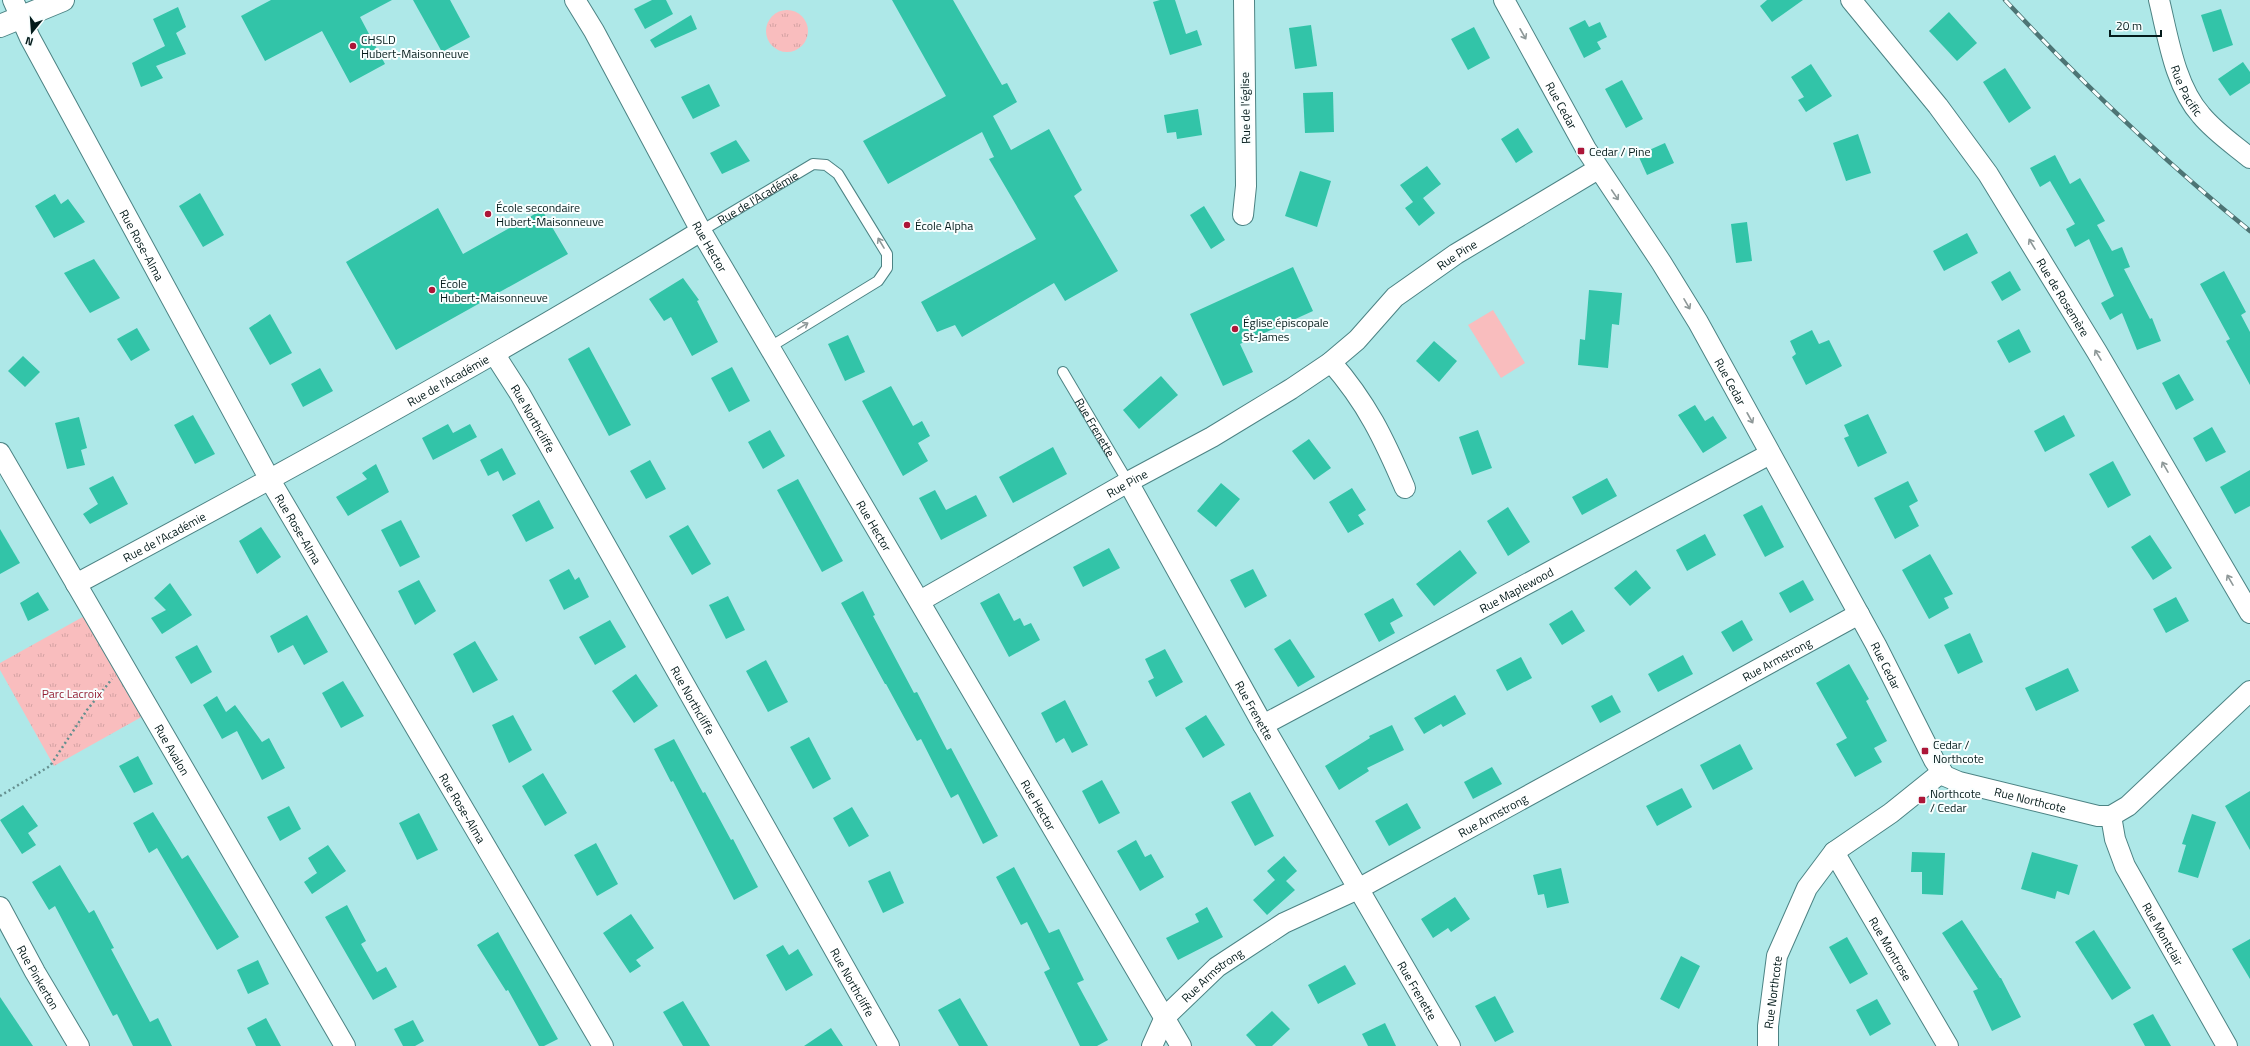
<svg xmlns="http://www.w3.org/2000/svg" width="2250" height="1046" viewBox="0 0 2250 1046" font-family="'Titillium Web',sans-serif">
<defs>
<pattern id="grass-tufts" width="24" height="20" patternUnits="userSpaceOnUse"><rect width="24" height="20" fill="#f9bdbe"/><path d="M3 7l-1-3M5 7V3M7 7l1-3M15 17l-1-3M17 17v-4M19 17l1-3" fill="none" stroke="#d4a2a3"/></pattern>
</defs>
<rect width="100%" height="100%" fill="#aee8e8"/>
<!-- grass -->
<g fill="url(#grass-tufts)">
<circle cx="787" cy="31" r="21"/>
<polygon points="88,614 145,715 54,766 0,670 0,663"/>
</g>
<!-- pitch -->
<polygon fill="#f9bdbe" points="1493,310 1525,363 1501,378 1468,325"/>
<!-- building -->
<g fill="#32c4a8">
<polygon points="271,0 392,0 360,17 385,64 350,83 322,31 265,61 241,16"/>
<polygon points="413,0 450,0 470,37 442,52"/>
<polygon points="652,0 666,0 673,14 645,29 634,9"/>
<polygon points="892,0 953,0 1002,85 1007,83 1017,102 993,116 1011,150 1049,129 1082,190 1074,196 1118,271 1065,301 1054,283 962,337 955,325 937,332 921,302 1036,239 989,159 994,157 982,132 888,184 863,141 946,96"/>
<polygon points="1160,0 1175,0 1186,34 1197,30 1202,45 1170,55 1153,2"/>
<polygon points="1767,0 1803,0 1772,22 1760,6"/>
<polygon points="178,7 186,27 176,33 186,54 156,66 163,78 141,87 132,63 165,46 153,19"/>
<polygon points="2221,9 2233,45 2213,52 2201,15"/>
<polygon points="1949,12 1977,43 1957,61 1929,31"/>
<polygon points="691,15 697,29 655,48 650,40"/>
<polygon points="1585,20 1589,27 1600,22 1607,37 1597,42 1601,49 1584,58 1569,28"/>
<polygon points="1311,25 1317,66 1295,69 1289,28"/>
<polygon points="1474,27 1490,58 1468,70 1451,39"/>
<polygon points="2243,62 2250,72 2250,83 2230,96 2218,79"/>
<polygon points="1811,64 1832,96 1806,112 1798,100 1804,97 1791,77"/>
<polygon points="2005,68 2031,108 2009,123 1983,82"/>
<polygon points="1622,80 1643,119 1626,128 1605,89"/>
<polygon points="709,84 720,106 693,119 681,97"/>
<polygon points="1333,92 1334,132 1305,133 1303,93"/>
<polygon points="1198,109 1202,135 1177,139 1176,132 1167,133 1164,115"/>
<polygon points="1518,128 1533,152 1516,163 1501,139"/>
<polygon points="1858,134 1871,173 1846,181 1833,143"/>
<polygon points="736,140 750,161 722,174 710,153"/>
<polygon points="1665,143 1674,163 1647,175 1638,155"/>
<polygon points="2055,155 2070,184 2080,178 2105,221 2097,225 2112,251 2122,247 2130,267 2124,269 2150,319 2152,318 2161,341 2137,350 2122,313 2110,320 2101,303 2114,296 2089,239 2075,247 2066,229 2075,224 2050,181 2040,187 2030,168"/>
<polygon points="1427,166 1441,184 1423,198 1435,213 1419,226 1405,208 1413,202 1400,185"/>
<polygon points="1300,171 1331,181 1317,227 1285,216"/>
<polygon points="200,193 224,235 203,247 179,206"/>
<polygon points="55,194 61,204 68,199 85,222 54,238 35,206"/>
<polygon points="1204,206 1225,240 1211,249 1190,215"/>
<polygon points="438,208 463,254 542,210 568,254 396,350 346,262"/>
<polygon points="1747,222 1752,261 1736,263 1731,224"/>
<polygon points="1967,233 1978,253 1944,271 1933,251"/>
<polygon points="94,259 120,298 90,313 64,273"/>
<polygon points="1293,267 1313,311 1240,344 1253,372 1223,386 1190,314"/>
<polygon points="2010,271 2021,290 2002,301 1991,282"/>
<polygon points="2224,271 2246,312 2241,315 2250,332 2250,385 2226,341 2230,339 2200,284"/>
<polygon points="683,278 699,300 697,301 718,342 692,356 671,317 664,321 649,299"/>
<polygon points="1589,290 1622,293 1619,325 1612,324 1608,368 1578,365 1580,339 1585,340"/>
<polygon points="270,314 292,353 270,365 249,328"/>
<polygon points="137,328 150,350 131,361 117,339"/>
<polygon points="2019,329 2031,352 2009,363 1997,341"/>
<polygon points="1812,330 1819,344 1829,340 1842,366 1806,385 1792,357 1796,354 1790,341"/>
<polygon points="848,335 865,372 845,381 828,344"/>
<polygon points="1434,341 1457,361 1439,382 1416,361"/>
<polygon points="589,347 631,425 609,436 568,359"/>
<polygon points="23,356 40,372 25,387 8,371"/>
<polygon points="732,367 750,401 729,412 711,378"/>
<polygon points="320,368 333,391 303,407 291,384"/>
<polygon points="2179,374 2194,400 2176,410 2162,383"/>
<polygon points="1161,376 1178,395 1139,429 1123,410"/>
<polygon points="891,386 913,426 922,421 930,436 918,443 928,461 903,476 862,401"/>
<polygon points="1695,405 1705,421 1713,416 1727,438 1703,453 1678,415"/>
<polygon points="1868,414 1887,453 1858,467 1844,438 1849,436 1844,425"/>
<polygon points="193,415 215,454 195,464 174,425"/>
<polygon points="2064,415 2075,436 2045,452 2034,431"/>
<polygon points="79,417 87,448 81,450 85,465 67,469 55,423"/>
<polygon points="448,424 453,433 470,424 477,437 433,460 422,438"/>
<polygon points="2212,427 2226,452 2206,462 2193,438"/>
<polygon points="770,430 785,456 763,469 748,442"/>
<polygon points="1478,430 1492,468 1472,475 1459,437"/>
<polygon points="1309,439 1331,468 1314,480 1292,451"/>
<polygon points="1053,447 1067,474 1013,503 999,477"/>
<polygon points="502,448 516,474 503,481 498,471 488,476 480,460"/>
<polygon points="650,460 666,489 646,499 630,471"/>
<polygon points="2113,461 2131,495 2108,508 2089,474"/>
<polygon points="376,464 389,492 348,516 336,497 367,479 362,473"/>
<polygon points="2250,470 2250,506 2235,514 2220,487"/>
<polygon points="113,476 128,504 90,524 83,514 98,504 89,488"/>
<polygon points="1607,478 1617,496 1582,515 1572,497"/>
<polygon points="798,479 843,561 822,572 777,490"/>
<polygon points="1908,481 1918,501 1909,506 1919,526 1895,539 1874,498"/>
<polygon points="1221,483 1240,499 1216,527 1197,511"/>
<polygon points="1352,488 1366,510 1358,515 1364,524 1348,533 1329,502"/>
<polygon points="935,490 946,510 976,495 987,516 941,540 919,498"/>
<polygon points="539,500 554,528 526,542 512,515"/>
<polygon points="1762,505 1784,547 1765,557 1743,515"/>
<polygon points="1508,507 1530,542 1508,556 1487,521"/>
<polygon points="401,520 420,557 400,567 381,530"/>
<polygon points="688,525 711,564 692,575 669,536"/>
<polygon points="261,527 281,557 257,574 239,541"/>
<polygon points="0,529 20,563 0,574"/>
<polygon points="1705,534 1716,555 1687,571 1676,550"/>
<polygon points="2150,535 2172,568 2153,580 2131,547"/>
<polygon points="1109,548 1120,568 1083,587 1073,567"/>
<polygon points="1460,550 1477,573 1434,606 1416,584"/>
<polygon points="1930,554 1953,594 1944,598 1949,608 1929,619 1902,570"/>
<polygon points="569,569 575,580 579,577 589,597 564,610 549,580"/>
<polygon points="1253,569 1267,596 1245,608 1230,580"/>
<polygon points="1636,570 1651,588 1630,606 1614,588"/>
<polygon points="419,580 436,611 415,625 398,591"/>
<polygon points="1803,580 1814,600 1790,613 1779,593"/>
<polygon points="170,583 192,615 162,634 151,618 166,610 154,598"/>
<polygon points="863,591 875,615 873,616 914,693 917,692 947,750 951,748 998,836 983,844 958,794 951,798 921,739 917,741 886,684 885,684 841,603"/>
<polygon points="38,592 49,610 28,621 20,603"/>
<polygon points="999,593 1014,621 1020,618 1024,626 1031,623 1040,640 1009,657 980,603"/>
<polygon points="728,596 745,630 726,639 709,605"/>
<polygon points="2176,597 2189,621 2166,633 2153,609"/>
<polygon points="1393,598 1403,616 1390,623 1395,633 1379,642 1364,614"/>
<polygon points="1572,610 1585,631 1562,645 1549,624"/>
<polygon points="307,615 328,652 304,665 293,645 278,653 270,636"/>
<polygon points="610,620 626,647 595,665 579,637"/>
<polygon points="1742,620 1753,640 1733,652 1721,632"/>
<polygon points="1970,633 1983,662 1958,674 1944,645"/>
<polygon points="1290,639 1315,677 1298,687 1274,649"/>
<polygon points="475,641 498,680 473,693 453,654"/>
<polygon points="197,645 212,672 191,684 175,657"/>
<polygon points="1165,649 1183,682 1156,697 1148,681 1154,678 1145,659"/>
<polygon points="1683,655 1693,674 1658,692 1648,674"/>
<polygon points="1521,657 1532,678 1507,691 1496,670"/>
<polygon points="766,660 788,702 768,712 746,671"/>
<polygon points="1849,664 1869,699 1866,701 1887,741 1874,748 1882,762 1855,777 1836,744 1847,738 1816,683"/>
<polygon points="2068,668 2079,691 2036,711 2025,688"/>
<polygon points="636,674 658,706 634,723 612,691"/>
<polygon points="343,681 364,716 341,728 322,693"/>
<polygon points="1455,695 1466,714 1443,727 1441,724 1424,734 1414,718"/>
<polygon points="1612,695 1621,712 1600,723 1591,706"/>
<polygon points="217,696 226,712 235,705 262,742 269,738 285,768 262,780 237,731 222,739 203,705"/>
<polygon points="1065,700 1088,745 1072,753 1064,738 1056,743 1041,713"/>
<polygon points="513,715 532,750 509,763 492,725"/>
<polygon points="1206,715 1225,745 1203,758 1185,728"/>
<polygon points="1392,725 1404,750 1367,768 1369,771 1339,790 1325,766 1370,738 1369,736"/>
<polygon points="809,737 831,779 813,789 790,747"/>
<polygon points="674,739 703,793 705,792 731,840 733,839 758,887 734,900 673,781 671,782 654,749"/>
<polygon points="1740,744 1753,769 1713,790 1700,765"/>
<polygon points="138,756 153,784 134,793 119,766"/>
<polygon points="1492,767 1502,784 1473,799 1464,782"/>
<polygon points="543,773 567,813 545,826 522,786"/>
<polygon points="1102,780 1120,813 1099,824 1082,791"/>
<polygon points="1682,788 1692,807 1657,826 1646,806"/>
<polygon points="2250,791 2250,850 2225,806"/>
<polygon points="1250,792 1274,836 1255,846 1231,802"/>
<polygon points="1407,803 1421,828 1389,846 1375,821"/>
<polygon points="23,805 38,826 28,833 36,845 22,854 0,820"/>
<polygon points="289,806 301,829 280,841 267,817"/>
<polygon points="852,807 869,836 849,847 833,818"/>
<polygon points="153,812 182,859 188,855 239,937 217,950 157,848 149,853 133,823"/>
<polygon points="419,813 438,850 417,860 399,823"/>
<polygon points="2192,814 2216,822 2198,878 2178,872 2186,845 2182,844"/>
<polygon points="1136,840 1145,857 1151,854 1164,877 1140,891 1117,851"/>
<polygon points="596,843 618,884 597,896 574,855"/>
<polygon points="328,845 346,871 312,894 304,882 317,873 308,858"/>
<polygon points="1912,852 1945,853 1943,895 1922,894 1922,872 1911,872"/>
<polygon points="2032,852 2078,865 2069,895 2057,891 2055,899 2021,889"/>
<polygon points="1284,856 1297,871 1286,881 1295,890 1267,915 1253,900 1275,880 1267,871"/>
<polygon points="60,865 89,913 94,910 114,948 111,949 150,1022 158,1018 172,1046 133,1046 117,1014 113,1016 55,906 49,910 32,882"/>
<polygon points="1014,867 1049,933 1059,929 1084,980 1077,983 1108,1040 1097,1046 1080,1046 1044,972 1050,969 1027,922 1021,925 996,877"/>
<polygon points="1561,868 1569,903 1547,908 1544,894 1538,895 1533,875"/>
<polygon points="890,871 904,903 883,913 868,881"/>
<polygon points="1455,897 1470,919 1451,932 1448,928 1433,938 1421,919"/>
<polygon points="347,905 366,941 361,944 377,972 386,967 397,987 373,1000 325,917"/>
<polygon points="1207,907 1223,937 1178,960 1166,938 1199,922 1195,914"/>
<polygon points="631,914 654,948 636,960 641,966 630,973 603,933"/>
<polygon points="1962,920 2000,978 2001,978 2021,1017 1992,1031 1973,991 1978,989 1942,933"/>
<polygon points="2094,930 2131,988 2112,1000 2075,942"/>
<polygon points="498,932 558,1039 544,1046 539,1046 508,990 506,991 477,945"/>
<polygon points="1847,937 1868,974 1850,984 1829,947"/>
<polygon points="2250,939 2250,979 2232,949"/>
<polygon points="783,945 789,955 798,949 813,975 786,991 766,955"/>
<polygon points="1681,956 1700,966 1679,1009 1660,999"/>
<polygon points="258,960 269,984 248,994 237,970"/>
<polygon points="1345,965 1356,984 1318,1004 1308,985"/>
<polygon points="1495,996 1514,1032 1495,1042 1475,1006"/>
<polygon points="0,997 33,1046 0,1046"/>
<polygon points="960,998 988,1046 959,1046 938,1010"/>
<polygon points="1877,999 1891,1024 1870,1036 1856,1010"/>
<polygon points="683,1001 710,1046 683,1046 663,1012"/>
<polygon points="1272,1011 1290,1029 1272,1046 1256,1046 1246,1035"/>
<polygon points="2153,1014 2171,1046 2145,1046 2133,1024"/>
<polygon points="266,1018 281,1046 256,1046 247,1028"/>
<polygon points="413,1020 424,1041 415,1046 403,1046 394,1029"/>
<polygon points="1385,1023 1396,1046 1368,1046 1362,1034"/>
<polygon points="831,1028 843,1046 804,1046"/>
</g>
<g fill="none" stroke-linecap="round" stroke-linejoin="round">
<defs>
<g id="lane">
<path id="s1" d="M701,231L813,164L826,165L838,174L887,254V268L878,281L770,347"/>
<path id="s2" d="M1063,372L1128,482"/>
</g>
<g id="street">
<path id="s3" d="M13,0L30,38L270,480L603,1046"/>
<path id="s4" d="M575,0L594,31L701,231L1181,1046"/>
<path id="s5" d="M1504,0L1586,149L1661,262L1698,322L1876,645L1934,760L1945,776L1959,782L2098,816H2111L2128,806L2250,691"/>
<path id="s6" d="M1851,0L1938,106L1988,174L2097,352L2250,613"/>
<path id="s7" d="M2159,0C2168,37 2175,86 2201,115C2215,132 2233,144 2250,158"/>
<polyline points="1243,215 1246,186 1244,0"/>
<path id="s8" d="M495,355L520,394L889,1046"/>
<path d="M1331,362C1367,403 1384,439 1405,488"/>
<path id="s9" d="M0,453L345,1046"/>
<path id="s10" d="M1128,482L1263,725L1450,1046"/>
<path id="s11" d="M76,584C287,471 497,356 701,231"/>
<path id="s12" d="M920,601L1128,482L1212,437L1291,389L1331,362L1357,340L1395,297L1456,254L1598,169"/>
<path id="s13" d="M1263,725L1770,454"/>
<path id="s14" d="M2111,816L2115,839L2125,866L2227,1046"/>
<path id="s15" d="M1834,852L1948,1046"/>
<path id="s16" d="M0,907L35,972L79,1046"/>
<path id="s17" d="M1152,1046L1165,1017L1217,967L1284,923L1358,889L1859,614"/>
<path id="s18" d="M1768,1046V1026L1777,956L1807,888L1834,852L1891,813L1942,772"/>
</g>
<polyline id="secondary" points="0,26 63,0"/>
</defs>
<!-- lane casing -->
<use href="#lane" stroke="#4c8384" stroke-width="12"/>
<!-- street casing -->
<use href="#street" stroke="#4c8384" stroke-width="22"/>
<!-- secondary casing -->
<use href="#secondary" stroke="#4c8384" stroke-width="24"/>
<!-- path -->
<polyline stroke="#658f8f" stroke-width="2.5" stroke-dasharray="2 3" stroke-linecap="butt" points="0,796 50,766 87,710 112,679"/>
<!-- lane -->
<use href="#lane" stroke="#fff" stroke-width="10"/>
<!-- street -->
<use href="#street" stroke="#fff" stroke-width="20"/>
<!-- secondary -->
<use href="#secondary" stroke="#fff" stroke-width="22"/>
<defs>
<path id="rail" d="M2005,0C2082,83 2163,160 2250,231"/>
</defs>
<!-- rail casing -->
<use href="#rail" stroke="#4d7474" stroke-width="4.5"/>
<!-- rail -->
<use href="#rail" stroke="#f8fefe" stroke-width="3" stroke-dasharray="9" stroke-linecap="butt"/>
</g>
<!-- one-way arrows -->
<defs><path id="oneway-shaft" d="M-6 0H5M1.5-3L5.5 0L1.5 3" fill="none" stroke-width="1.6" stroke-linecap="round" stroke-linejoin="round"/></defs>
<g stroke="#8e9898">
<use href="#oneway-shaft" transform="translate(1523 34) rotate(61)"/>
<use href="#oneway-shaft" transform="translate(1615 195) rotate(56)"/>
<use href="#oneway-shaft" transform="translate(881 243) rotate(-121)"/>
<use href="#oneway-shaft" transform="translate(2032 244) rotate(-121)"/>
<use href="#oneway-shaft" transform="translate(1687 304) rotate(60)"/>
<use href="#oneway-shaft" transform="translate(803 326) rotate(-31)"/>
<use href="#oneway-shaft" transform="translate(2098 355) rotate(-121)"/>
<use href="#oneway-shaft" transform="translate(1750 418) rotate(61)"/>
<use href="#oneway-shaft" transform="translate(2165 467) rotate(-120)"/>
<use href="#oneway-shaft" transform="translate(2230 580) rotate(-120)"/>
</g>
<!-- markers -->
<g fill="#ac1638" stroke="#f8fefe" stroke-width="1.5">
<circle cx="353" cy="46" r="4"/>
<rect x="1577" y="147" width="8" height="8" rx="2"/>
<circle cx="488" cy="214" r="4"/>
<circle cx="907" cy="225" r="4"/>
<circle cx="432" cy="290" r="4"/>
<circle cx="1235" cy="329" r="4"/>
<rect x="1921" y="747" width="8" height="8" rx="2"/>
<rect x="1918" y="796" width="8" height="8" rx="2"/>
</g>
<g text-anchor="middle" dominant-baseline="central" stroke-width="4" stroke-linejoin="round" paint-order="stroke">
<!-- poi labels -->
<g font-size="12" fill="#041b1b" stroke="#f8fefe" text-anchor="start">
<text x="361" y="39">CHSLD<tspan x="361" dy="14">Hubert-Maisonneuve</tspan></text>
<text x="1589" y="151">Cedar / Pine</text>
<text x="496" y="207">École secondaire<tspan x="496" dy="14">Hubert-Maisonneuve</tspan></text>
<text x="915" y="225">École Alpha</text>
<text x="440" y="283">École<tspan x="440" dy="14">Hubert-Maisonneuve</tspan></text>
<text x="1243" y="322">Église épiscopale<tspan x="1243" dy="14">St-James</tspan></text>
<text x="1933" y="744">Cedar /<tspan x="1933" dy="14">Northcote</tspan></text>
<text x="1930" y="793">Northcote<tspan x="1930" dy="14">/ Cedar</tspan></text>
</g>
<!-- street labels -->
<g font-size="12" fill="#041b1b" stroke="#f8fefe">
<text stroke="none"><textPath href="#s7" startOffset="95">Rue Pacific</textPath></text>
<text stroke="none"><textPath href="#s5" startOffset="120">Rue Cedar</textPath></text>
<text transform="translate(1245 108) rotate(-91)">Rue de l'église</text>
<text stroke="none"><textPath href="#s1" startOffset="66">Rue de l'Académie</textPath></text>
<text stroke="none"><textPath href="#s3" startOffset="277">Rue Rose-Alma</textPath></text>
<text stroke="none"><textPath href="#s4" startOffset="281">Rue Hector</textPath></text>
<text stroke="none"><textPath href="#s12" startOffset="642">Rue Pine</textPath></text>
<text stroke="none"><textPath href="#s6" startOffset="366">Rue de Rosemère</textPath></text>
<text stroke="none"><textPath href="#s11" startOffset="424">Rue de l'Académie</textPath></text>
<text stroke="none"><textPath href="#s5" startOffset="444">Rue Cedar</textPath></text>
<text stroke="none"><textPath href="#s8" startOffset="74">Rue Northcliffe</textPath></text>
<text stroke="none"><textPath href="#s2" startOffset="64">Rue Frenette</textPath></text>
<text stroke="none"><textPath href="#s12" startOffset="238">Rue Pine</textPath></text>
<text stroke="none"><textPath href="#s4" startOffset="605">Rue Hector</textPath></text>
<text stroke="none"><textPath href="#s3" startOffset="601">Rue Rose-Alma</textPath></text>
<text stroke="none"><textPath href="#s11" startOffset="100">Rue de l'Académie</textPath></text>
<text stroke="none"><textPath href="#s13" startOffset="287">Rue Maplewood</textPath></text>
<text stroke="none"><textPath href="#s17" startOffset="743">Rue Armstrong</textPath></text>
<text stroke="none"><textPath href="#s5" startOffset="768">Rue Cedar</textPath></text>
<text stroke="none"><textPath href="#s8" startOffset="398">Rue Northcliffe</textPath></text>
<text stroke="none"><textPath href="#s10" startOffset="261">Rue Frenette</textPath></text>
<text stroke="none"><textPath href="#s9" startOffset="343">Rue Avalon</textPath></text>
<text stroke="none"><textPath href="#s5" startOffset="982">Rue Northcote</textPath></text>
<text stroke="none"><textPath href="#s4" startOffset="929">Rue Hector</textPath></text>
<text stroke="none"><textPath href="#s3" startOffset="925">Rue Rose-Alma</textPath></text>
<text stroke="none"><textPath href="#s17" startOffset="419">Rue Armstrong</textPath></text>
<text stroke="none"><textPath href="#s14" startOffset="130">Rue Montclair</textPath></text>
<text stroke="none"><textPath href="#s15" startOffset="112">Rue Montrose</textPath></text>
<text stroke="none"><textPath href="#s17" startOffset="95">Rue Armstrong</textPath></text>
<text stroke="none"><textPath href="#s16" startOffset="80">Rue Pinkerton</textPath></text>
<text stroke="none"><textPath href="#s8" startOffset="722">Rue Northcliffe</textPath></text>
<text stroke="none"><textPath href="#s10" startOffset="585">Rue Frenette</textPath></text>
<text stroke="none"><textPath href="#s18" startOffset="54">Rue Northcote</textPath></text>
</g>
<!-- park labels -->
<g font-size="12" fill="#942035" stroke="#f8fefe">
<text x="72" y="693">Parc Lacroix</text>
</g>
</g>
<!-- north arrow -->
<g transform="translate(32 32) rotate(197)" stroke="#f8fefe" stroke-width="3" paint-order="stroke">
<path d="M0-3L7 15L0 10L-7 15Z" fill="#041b1b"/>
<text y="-6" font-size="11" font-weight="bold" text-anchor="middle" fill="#041b1b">N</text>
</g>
<!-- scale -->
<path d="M2110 30v6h51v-6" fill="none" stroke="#041b1b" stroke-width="2"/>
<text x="2116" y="30" font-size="12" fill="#041b1b" stroke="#f8fefe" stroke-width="3" paint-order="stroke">20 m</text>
</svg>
